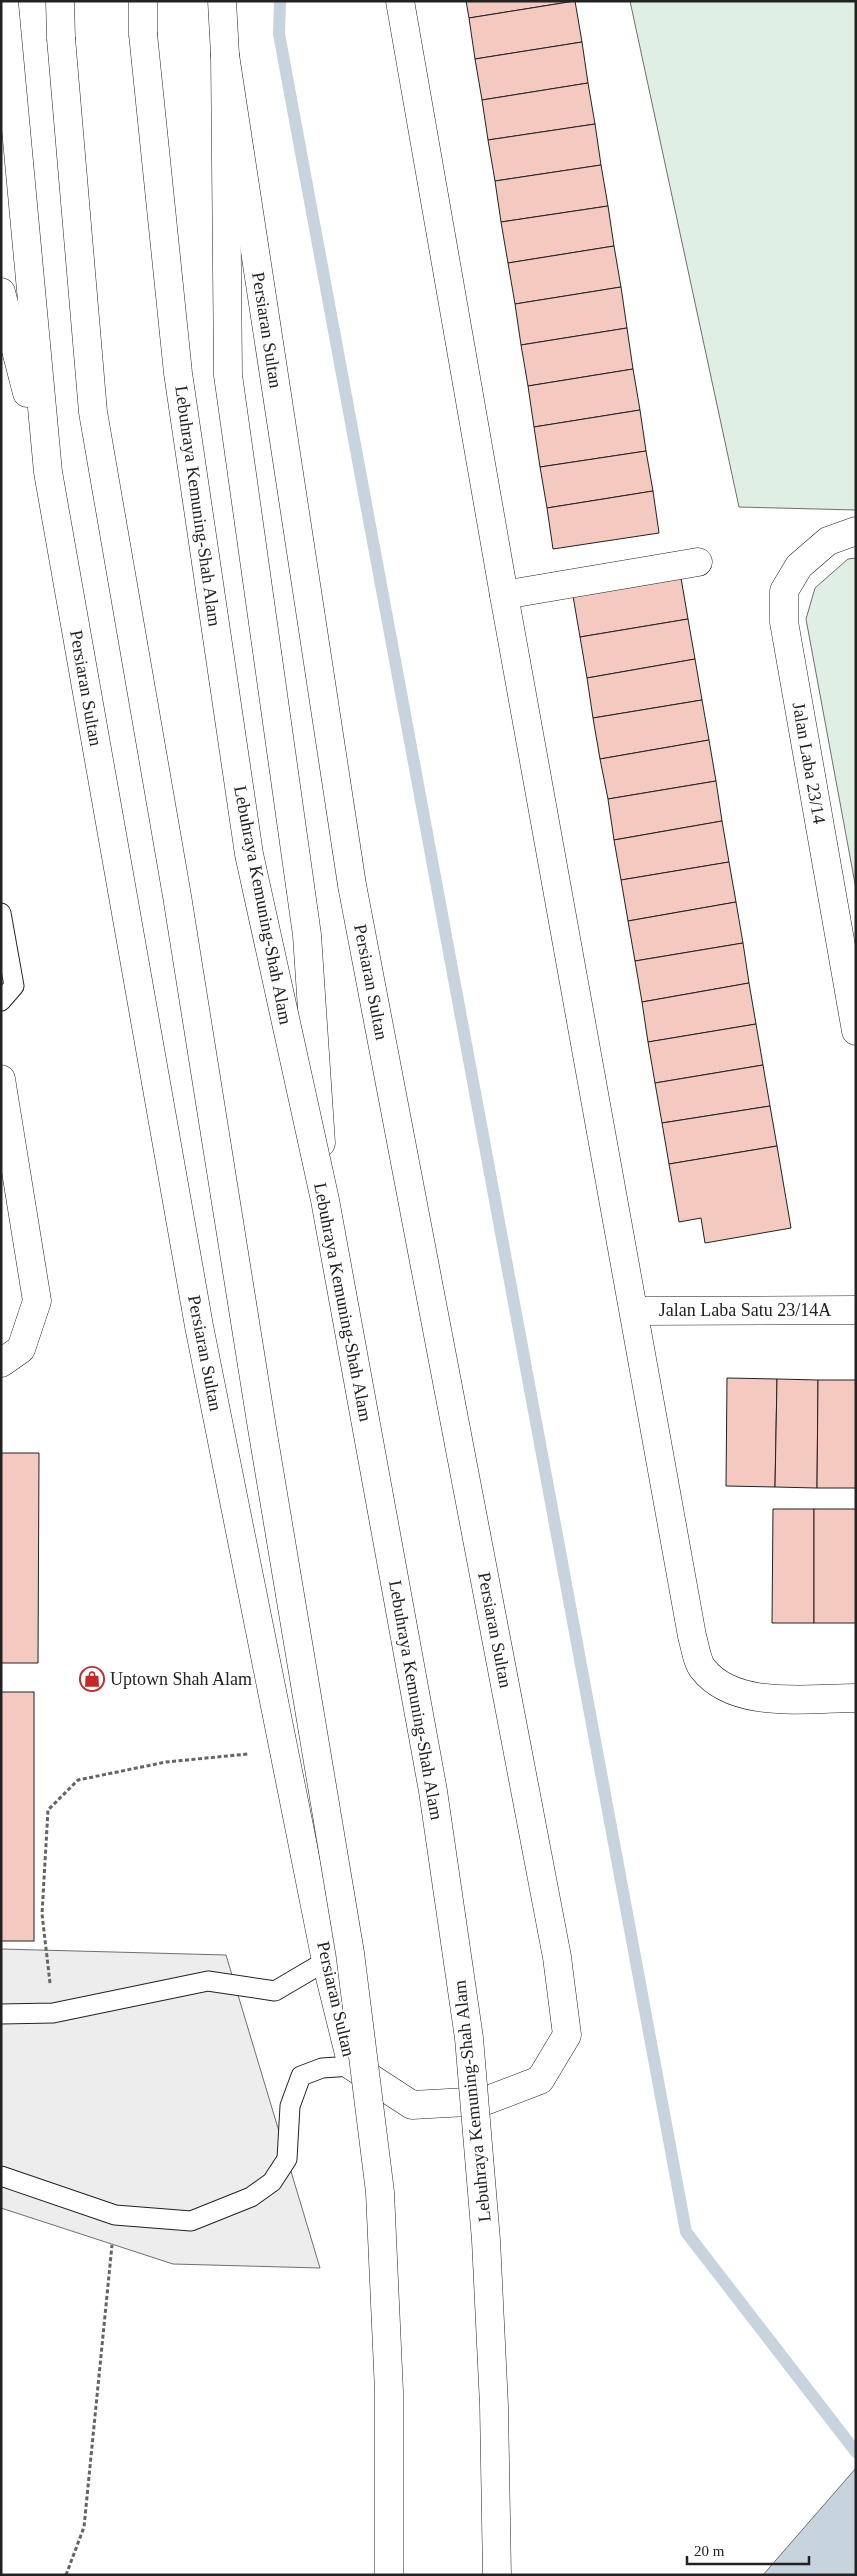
<svg xmlns="http://www.w3.org/2000/svg" width="857" height="2576" viewBox="0 0 857 2576" font-family="Georgia,serif">
<rect width="100%" height="100%" fill="#fff"/>
<!-- green -->
<g fill="#e0efe3" stroke="#6f6f6f">
<polygon points="630,1 856,1 856,510 739,507"/>
<polygon points="856,558 856,889 806,619 815,588 848,559"/>
</g>
<!-- parking -->
<polygon fill="#ededed" stroke="#6f6f6f" points="1,1949 226,1955 320,2268 173,2264 1,2208"/>
<!-- water -->
<polygon fill="#c7d3dd" stroke="#6f6f6f" points="856,2468 856,2575 763,2575"/>
<g fill="none" stroke-linecap="round" stroke-linejoin="round">
<!-- stream -->
<polyline stroke="#c7d3dd" stroke-width="12" points="280,1 279,34 686,2232 856,2452"/>
</g>
<!-- building -->
<g fill="#f3c9c0" stroke="#222">
<polygon points="466,1 575,1 469,18"/>
<polygon points="575,1 582,42 475,59 469,18"/>
<polygon points="582,42 588,83 482,100 475,59"/>
<polygon points="588,83 595,124 488,140 482,100"/>
<polygon points="595,124 601,165 495,181 488,140"/>
<polygon points="601,165 608,206 501,222 495,181"/>
<polygon points="608,206 614,246 508,263 501,222"/>
<polygon points="614,246 621,287 515,304 508,263"/>
<polygon points="621,287 627,328 521,345 515,304"/>
<polygon points="627,328 633,369 528,386 521,345"/>
<polygon points="633,369 640,410 534,427 528,386"/>
<polygon points="640,410 646,451 540,467 534,427"/>
<polygon points="646,451 653,491 547,508 540,467"/>
<polygon points="653,491 659,533 553,549 547,508"/>
<polygon points="681,578 688,619 580,637 573,596"/>
<polygon points="688,619 695,659 587,678 580,637"/>
<polygon points="695,659 702,700 593,718 587,678"/>
<polygon points="702,700 709,740 600,759 593,718"/>
<polygon points="709,740 716,781 608,799 600,759"/>
<polygon points="716,781 722,821 614,840 608,799"/>
<polygon points="722,821 729,862 621,880 614,840"/>
<polygon points="729,862 736,902 628,921 621,880"/>
<polygon points="736,902 743,943 635,961 628,921"/>
<polygon points="743,943 749,983 642,1002 635,961"/>
<polygon points="749,983 756,1024 648,1042 642,1002"/>
<polygon points="756,1024 763,1065 655,1083 648,1042"/>
<polygon points="763,1065 770,1106 662,1123 655,1083"/>
<polygon points="770,1106 777,1146 669,1164 662,1123"/>
<polygon points="777,1146 791,1228 705,1243 701,1218 679,1222 669,1164"/>
<polygon points="727,1378 777,1379 775,1487 726,1486"/>
<polygon points="777,1379 818,1380 817,1488 775,1487"/>
<polygon points="818,1380 856,1380 856,1488 817,1488"/>
<polygon points="1,1453 39,1453 38,1663 1,1663"/>
<polygon points="773,1509 814,1509 814,1623 772,1623"/>
<rect x="814" y="1509" width="42" height="114"/>
<rect x="1" y="1692" width="33" height="249"/>
</g>
<g fill="none" stroke-linecap="round" stroke-linejoin="round">
<defs>
<g id="lane">
<polyline points="1,913 14,986 1,1001"/>
<polyline points="1,2014 53,2013 208,1981 275,1991 326,1961"/>
<polyline points="1,2176 115,2215 191,2221 251,2197 272,2182 287,2159 290,2106 301,2076 322,2068 352,2066"/>
</g>
<g id="street">
<path d="M400,1L504,595L692,1636C695,1646 697,1662 703,1669C735,1710 808,1698 856,1698"/>
<polyline points="856,531 828,541 799,566 784,591 784,622 856,1031"/>
<polyline points="504,595 698,562"/>
<polyline points="1,1079 37,1301 21,1349 1,1363"/>
<polyline points="634,1311 856,1310"/>
</g>
<g id="primary">
<polyline points="4,1 48,472 199,1326 326,1961 352,2066 412,2105 485,2101 540,2080 567,2035 557,1957 352,885 225,55 222,1"/>
<polyline points="1,292 27,393"/>
</g>
<g id="highway">
<polyline points="60,1 61,38"/>
<polyline points="143,34 143,1"/>
<polyline points="225,55 228,375 307,935 321,1143"/>
</g>
</defs>
<!-- lane casing -->
<use href="#lane" stroke="#222" stroke-width="21"/>
<!-- street casing -->
<use href="#street" stroke="#222" stroke-width="29"/>
<!-- primary casing -->
<use href="#primary" stroke="#222" stroke-width="29"/>
<!-- highway casing -->
<use href="#highway" stroke="#222" stroke-width="29"/>
<!-- path -->
<g stroke="#646464" stroke-width="3" stroke-dasharray="4 2.5" stroke-linecap="butt">
<polyline points="50,1983 42,1914 48,1810 78,1780 166,1762 248,1754"/>
<polyline points="66,2575 84,2527 112,2245"/>
</g>
<!-- lane -->
<use href="#lane" stroke="#fff" stroke-width="19"/>
<!-- street -->
<use href="#street" stroke="#fff" stroke-width="28"/>
<!-- primary -->
<use href="#primary" stroke="#fff" stroke-width="28"/>
<!-- highway -->
<use href="#highway" stroke="#fff" stroke-width="28"/>
<defs>
<g id="highway-bridge">
<polyline points="143,34 178,373 249,854 325,1200 433,1791 469,2038 486,2240 494,2406 497,2575"/>
<polyline points="61,38 93,412 177,896 262,1428 350,1953 380,2192 389,2392 389,2575"/>
</g>
</defs>
<!-- highway-bridge casing -->
<use href="#highway-bridge" stroke="#222" stroke-width="29" stroke-linecap="butt"/>
<!-- highway-bridge -->
<use href="#highway-bridge" stroke="#fff" stroke-width="28"/>
</g>
<!-- icons -->
<defs>
<symbol id="shop-ring" viewBox="-11 -11 22 22"><circle r="9.5" fill="#fff" stroke="#c62828" stroke-width="1.5"/><path d="M-5-2.5h2.3a2.7 3.5 0 0 1 5.4 0H5L5.5 6h-11ZM-1.5-2.5h3a1.5 2.3 0 0 0-3 0Z" fill="#c62828"/></symbol>
</defs>
<g fill-rule="evenodd">
<use href="#shop-ring" x="78" y="1665" width="28" height="28"/>
</g>
<g text-anchor="middle" dominant-baseline="central" stroke-width="4" stroke-linejoin="round" paint-order="stroke">
<!-- street labels -->
<g font-size="18" fill="#222" stroke="#fff">
<text transform="translate(267 330) rotate(81)">Persiaran Sultan</text>
<text transform="translate(198 506) rotate(82)">Lebuhraya Kemuning-Shah Alam</text>
<text transform="translate(86 688) rotate(80)">Persiaran Sultan</text>
<text transform="translate(809 763) rotate(80)">Jalan Laba 23/14</text>
<text transform="translate(263 905) rotate(79)">Lebuhraya Kemuning-Shah Alam</text>
<text transform="translate(371 982) rotate(79)">Persiaran Sultan</text>
<text transform="translate(343 1302) rotate(79)">Lebuhraya Kemuning-Shah Alam</text>
<text x="745" y="1310">Jalan Laba Satu 23/14A</text>
<text transform="translate(205 1353) rotate(79)">Persiaran Sultan</text>
<text transform="translate(495 1630) rotate(79)">Persiaran Sultan</text>
<text transform="translate(416 1700) rotate(80)">Lebuhraya Kemuning-Shah Alam</text>
<text transform="translate(336 1999) rotate(77)">Persiaran Sultan</text>
<text transform="translate(472 2101) rotate(-96)">Lebuhraya Kemuning-Shah Alam</text>
</g>
<!-- poi labels -->
<g font-size="18" fill="#222" stroke="#fff" text-anchor="start">
<text x="110" y="1679">Uptown Shah Alam</text>
</g>
</g>
<!-- border -->
<rect width="857" height="2576" fill="none" stroke="#222222" stroke-width="5"/>
<!-- scale -->
<path d="M687 2556v8h122v-8" fill="none" stroke="#222222" stroke-width="2.5"/>
<text x="694" y="2556" font-size="15" fill="#222222" stroke="#ffffff" stroke-width="4" paint-order="stroke">20 m</text>
</svg>
